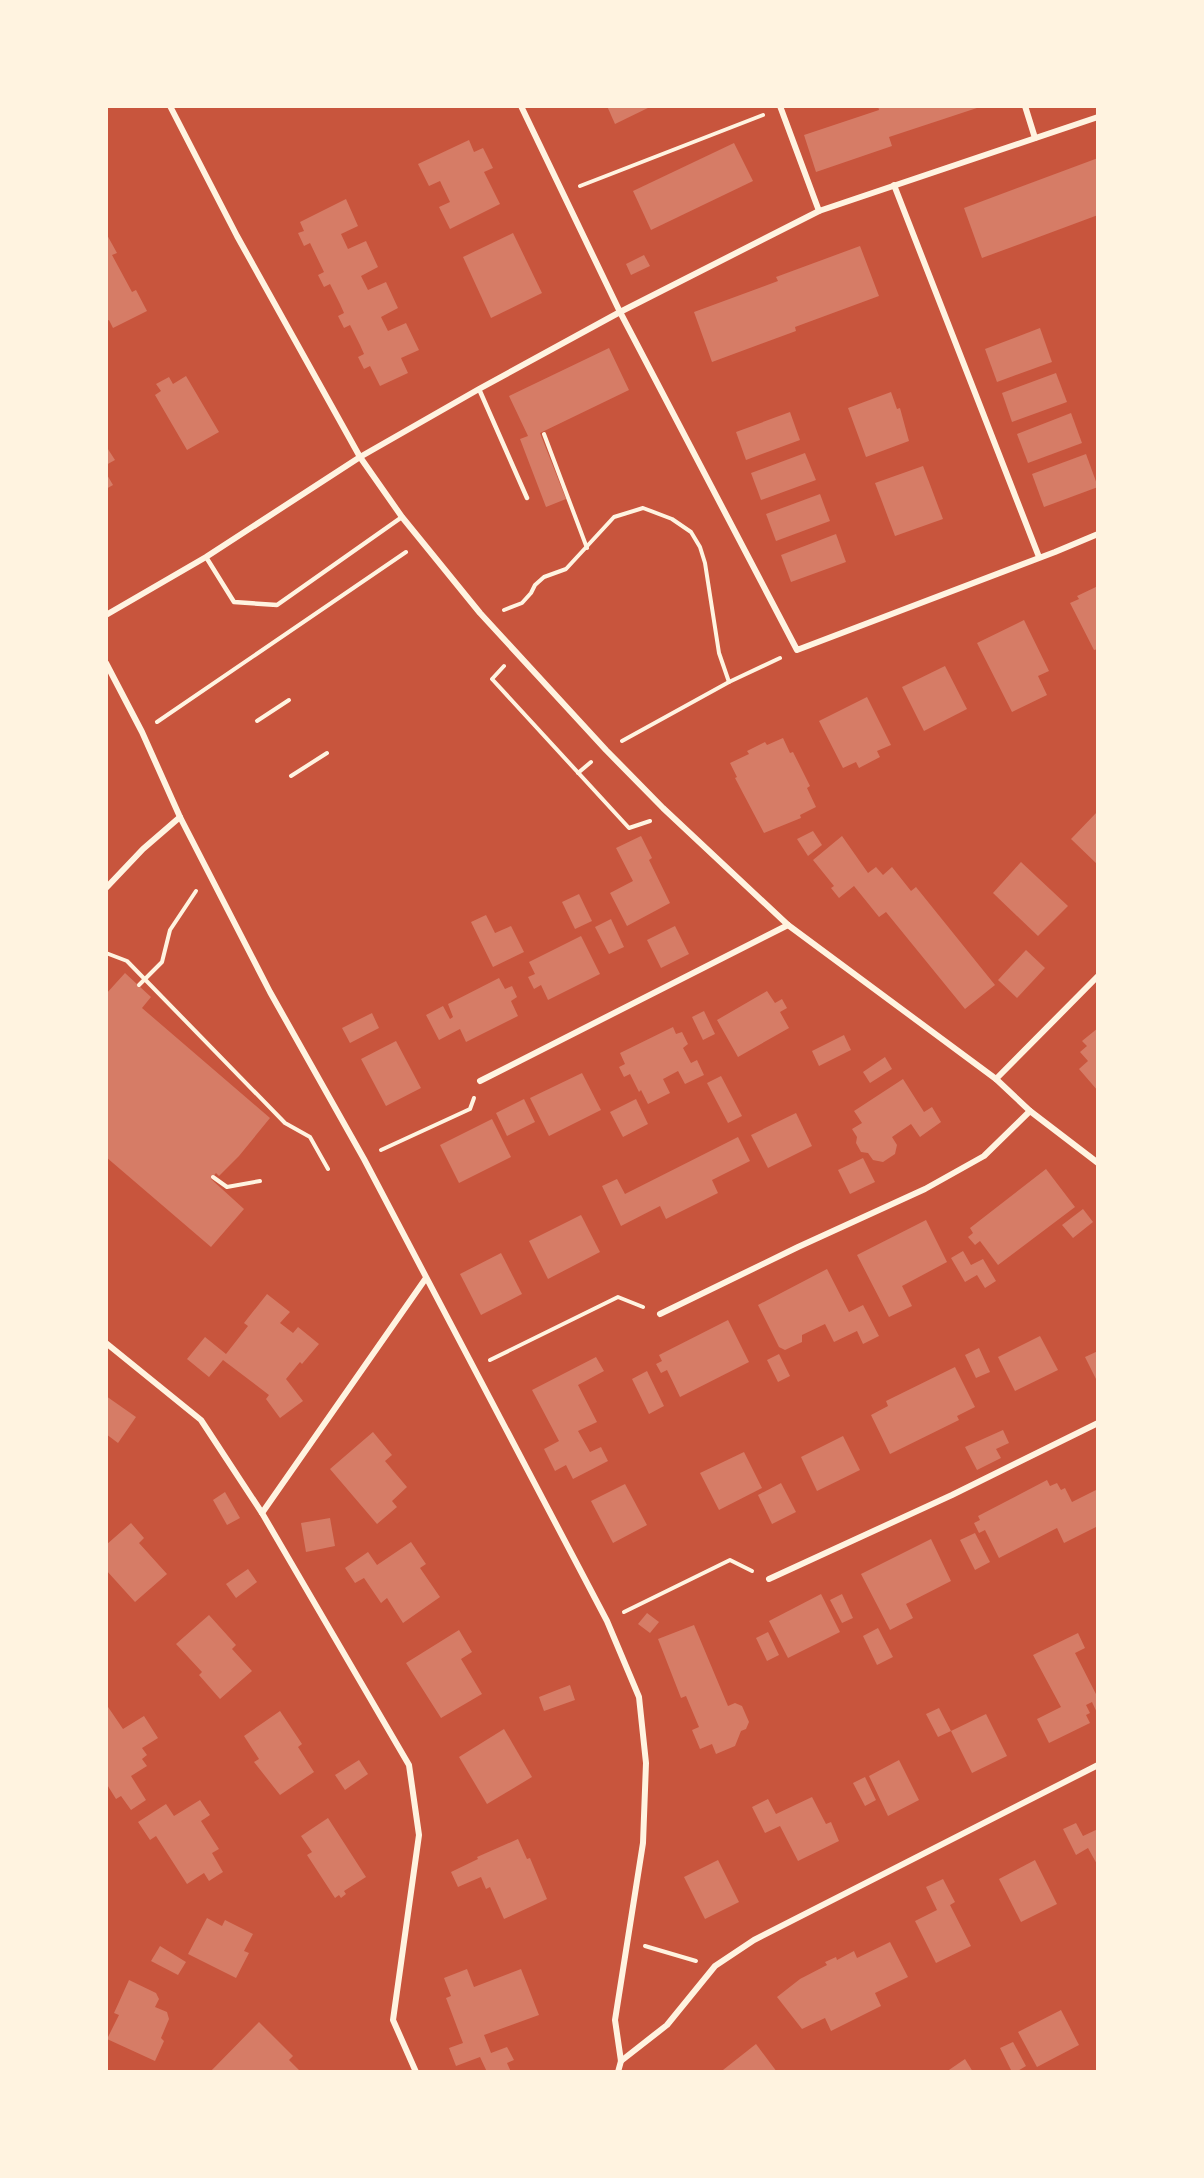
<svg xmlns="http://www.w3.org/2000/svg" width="1204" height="2178" viewBox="0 0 1204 2178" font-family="'Roboto Condensed',sans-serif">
<rect width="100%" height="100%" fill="#c8553d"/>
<!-- building -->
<g fill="#d67c66">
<polygon points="607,106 652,106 615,124"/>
<polygon points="878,106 980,106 980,107 889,137 892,146 816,172 804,135 879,110"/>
<polygon points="469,140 474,152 483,148 493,168 484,172 500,204 450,229 439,207 450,202 440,181 429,186 418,164"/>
<polygon points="734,143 753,181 651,230 633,191"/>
<polygon points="1098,158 1098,215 982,258 964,208"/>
<polygon points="346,199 358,226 341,234 348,249 366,241 378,267 361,276 368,290 386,282 398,308 381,317 388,331 406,323 419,350 401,358 408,373 380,386 370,366 364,369 358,357 364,354 360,345 350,325 344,328 338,316 344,313 340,304 330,284 324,287 318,275 324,272 310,243 304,246 298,233 304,231 300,222"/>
<polygon points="106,233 117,253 112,255 132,292 136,290 147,311 113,328 109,320 106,321"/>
<polygon points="513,233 542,293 491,318 463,257"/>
<polygon points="860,246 879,296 795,327 796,331 712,362 694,312 778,281 776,277"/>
<polygon points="644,255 650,266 631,275 626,264"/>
<polygon points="1040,328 1052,362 997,382 985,349"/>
<polygon points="609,348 629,390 540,433 566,499 546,507 520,439 528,436 509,396"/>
<polygon points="1056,373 1067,402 1012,422 1002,393"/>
<polygon points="186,376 219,432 187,450 155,395 161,391 156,384 169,377 173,384"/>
<polygon points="891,392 897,409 900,408 909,441 866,457 848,408"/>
<polygon points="790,412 800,440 746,460 736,432"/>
<polygon points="1071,413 1082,443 1028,463 1017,434"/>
<polygon points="106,446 115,460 106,465"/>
<polygon points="805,453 816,480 761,500 751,473"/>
<polygon points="1086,454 1098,487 1044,507 1032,474"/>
<polygon points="923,466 943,519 895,536 875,483"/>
<polygon points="106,473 113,485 106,489"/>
<polygon points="820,494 830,521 776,541 766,514"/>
<polygon points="836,534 846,562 791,582 781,555"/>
<polygon points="1098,586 1098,649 1094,650 1070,603 1079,599 1077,596"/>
<polygon points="1024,620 1049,671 1038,676 1047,695 1012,712 977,643"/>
<polygon points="945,666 967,709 924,731 902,687"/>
<polygon points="867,697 891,745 877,751 880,757 859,768 856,762 843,768 819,721"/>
<polygon points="783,738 790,753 793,752 810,786 807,788 816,807 800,815 801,818 764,833 735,778 737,777 730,763 749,754 747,751 765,742 767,745"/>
<polygon points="1098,811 1098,865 1071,839"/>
<polygon points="813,831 822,845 808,856 797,839"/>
<polygon points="641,836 652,858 649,860 670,903 627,926 610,893 633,881 616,848"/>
<polygon points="842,836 868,873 876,867 883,875 892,867 911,891 916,887 995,985 965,1009 886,912 879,917 854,886 839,898 831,888 834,886 813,860"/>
<polygon points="1021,862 1068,906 1038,936 993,893"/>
<polygon points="579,894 592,921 575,929 562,902"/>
<polygon points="486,915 495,933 511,926 524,952 493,967 471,922"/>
<polygon points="611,919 624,947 609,954 595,927"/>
<polygon points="675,926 689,954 661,968 647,940"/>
<polygon points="581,936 600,974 548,1000 541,985 534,989 528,977 535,974 529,962"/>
<polygon points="1026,950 1045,968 1017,998 998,980"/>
<polygon points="125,973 151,997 142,1008 270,1118 239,1156 219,1176 216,1173 211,1179 244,1209 211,1247 106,1157 106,994"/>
<polygon points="499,978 505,989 512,986 517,997 511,1001 518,1016 466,1042 460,1029 439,1040 426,1015 443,1006 450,1019 453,1017 448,1004"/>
<polygon points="767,991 775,1003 782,999 787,1008 780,1012 789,1028 738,1057 717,1020"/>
<polygon points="704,1011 715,1034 703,1040 692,1017"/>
<polygon points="372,1013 379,1028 350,1043 342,1028"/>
<polygon points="673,1027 676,1034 682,1032 688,1044 683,1048 691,1063 697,1060 704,1075 685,1084 678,1071 665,1078 663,1079 670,1093 648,1104 641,1090 639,1092 630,1074 624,1077 619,1067 625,1064 620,1053"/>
<polygon points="1098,1028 1098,1091 1079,1069 1088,1061 1080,1052 1087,1046 1082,1041"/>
<polygon points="844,1035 851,1050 819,1066 812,1051"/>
<polygon points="396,1041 421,1088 386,1106 361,1059"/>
<polygon points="885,1057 892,1069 870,1083 863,1072"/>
<polygon points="582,1073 601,1110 549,1136 530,1098"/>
<polygon points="721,1076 742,1116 728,1123 707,1083"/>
<polygon points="903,1079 924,1112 932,1107 941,1122 920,1137 911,1124 892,1137 897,1145 895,1154 883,1162 873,1160 868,1153 861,1152 856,1143 857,1137 852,1129 862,1123 854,1111"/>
<polygon points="524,1099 535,1122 507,1136 496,1113"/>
<polygon points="636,1099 648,1124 623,1137 610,1112"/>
<polygon points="796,1113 812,1146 768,1168 751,1135"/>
<polygon points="492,1119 511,1157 459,1183 440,1145"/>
<polygon points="738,1137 750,1161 712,1180 718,1193 666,1219 660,1206 621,1226 602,1186 617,1179 625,1194"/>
<polygon points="863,1158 875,1182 850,1194 838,1170"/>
<polygon points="1046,1169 1075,1207 998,1265 980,1241 975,1245 968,1237 973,1233 970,1228"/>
<polygon points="1083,1209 1093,1222 1073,1238 1062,1225"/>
<polygon points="581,1215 600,1252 548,1279 529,1241"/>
<polygon points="926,1220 947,1262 902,1286 912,1306 889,1317 857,1255"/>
<polygon points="963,1251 971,1265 983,1259 996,1281 985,1288 977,1275 965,1282 951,1258"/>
<polygon points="501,1253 522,1294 481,1315 460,1274"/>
<polygon points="827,1269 849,1312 863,1305 879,1336 863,1344 857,1331 834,1342 825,1324 802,1335 802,1342 785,1350 779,1347 758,1305"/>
<polygon points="267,1294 290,1312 280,1323 293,1333 298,1327 319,1344 302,1364 300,1362 286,1379 303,1401 280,1418 266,1399 269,1395 223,1360 209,1377 187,1359 205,1337 226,1354 248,1326 244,1323"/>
<polygon points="728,1320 749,1362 680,1397 667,1370 661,1373 656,1364 662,1361 659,1355"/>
<polygon points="1040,1336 1058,1370 1015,1391 998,1357"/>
<polygon points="979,1348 990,1372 976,1378 965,1355"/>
<polygon points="1098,1351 1098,1383 1085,1357"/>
<polygon points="779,1354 790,1376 778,1382 767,1360"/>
<polygon points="596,1357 604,1371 578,1385 597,1422 578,1431 590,1452 601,1447 608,1461 573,1479 566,1465 555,1471 544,1449 559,1441 532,1390"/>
<polygon points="955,1367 975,1407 957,1416 959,1420 890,1454 871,1415 888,1406 886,1401"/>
<polygon points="647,1371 664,1406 649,1414 632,1379"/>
<polygon points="106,1396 136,1417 118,1443 106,1434"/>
<polygon points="1003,1430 1009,1443 996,1449 1001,1458 977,1470 965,1447"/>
<polygon points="373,1432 392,1455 385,1461 407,1487 392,1501 397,1507 377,1524 330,1469"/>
<polygon points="843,1436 860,1470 817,1491 801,1457"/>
<polygon points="744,1452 762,1488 719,1510 700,1473"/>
<polygon points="1047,1480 1050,1486 1057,1483 1061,1490 1065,1488 1072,1502 1098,1489 1098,1526 1064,1543 1057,1528 999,1558 985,1530 979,1533 974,1523 980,1520 978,1516"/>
<polygon points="781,1483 796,1512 772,1524 758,1495"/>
<polygon points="625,1484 647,1525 613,1543 591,1501"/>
<polygon points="225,1492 240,1518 227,1525 213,1500"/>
<polygon points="330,1518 335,1546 306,1552 301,1523"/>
<polygon points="131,1523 144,1538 139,1543 167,1574 135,1602 106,1570 106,1545"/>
<polygon points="975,1533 990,1562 975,1570 960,1540"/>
<polygon points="931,1539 951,1581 906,1604 913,1618 890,1630 861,1574"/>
<polygon points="411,1542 426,1564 420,1568 440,1597 403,1623 387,1598 381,1603 364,1578 355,1583 345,1568 368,1552 377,1565"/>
<polygon points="248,1569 257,1582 236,1598 226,1584"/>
<polygon points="821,1594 840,1632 788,1658 769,1621"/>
<polygon points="842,1594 853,1618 842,1623 830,1600"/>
<polygon points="647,1613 659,1622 650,1633 638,1624"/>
<polygon points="209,1615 236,1645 232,1649 252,1671 220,1699 199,1675 202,1672 176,1644"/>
<polygon points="694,1625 728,1706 735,1703 742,1706 749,1722 746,1729 741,1731 735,1746 716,1754 712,1744 700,1749 692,1730 699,1727 686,1696 681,1698 658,1639"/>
<polygon points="878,1628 893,1657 877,1665 863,1636"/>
<polygon points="459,1630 472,1652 461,1659 482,1694 441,1718 406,1663"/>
<polygon points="768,1632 779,1655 767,1661 756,1638"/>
<polygon points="1078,1633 1085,1648 1075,1653 1098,1698 1098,1715 1092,1702 1086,1705 1090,1713 1086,1715 1090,1723 1049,1743 1037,1719 1061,1707 1033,1655"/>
<polygon points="570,1685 575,1700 544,1711 539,1697"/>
<polygon points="106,1704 123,1729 144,1716 158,1738 142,1748 147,1755 142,1759 147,1766 131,1776 146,1800 131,1810 121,1796 116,1799 106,1783"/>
<polygon points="939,1708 951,1731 938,1737 926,1714"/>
<polygon points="280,1711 302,1744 298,1747 314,1772 280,1795 254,1762 259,1759 244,1736"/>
<polygon points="986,1714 1007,1756 972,1773 951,1731"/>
<polygon points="504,1729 532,1777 487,1804 459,1757"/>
<polygon points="359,1760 368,1774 345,1790 335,1775"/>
<polygon points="899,1760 919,1800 888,1816 869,1776"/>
<polygon points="865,1777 876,1800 865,1806 853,1783"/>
<polygon points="812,1797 826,1824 831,1822 839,1841 798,1861 780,1826 765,1833 752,1807 768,1799 776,1814"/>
<polygon points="200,1800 210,1815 201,1821 219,1849 212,1853 223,1872 209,1881 204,1873 187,1884 156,1836 150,1840 138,1822 166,1804 174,1816"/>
<polygon points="328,1818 366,1877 344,1891 346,1894 341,1898 339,1895 335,1898 307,1855 312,1852 301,1836"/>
<polygon points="1076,1823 1083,1836 1098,1829 1098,1866 1088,1848 1076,1855 1063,1829"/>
<polygon points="518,1839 527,1859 530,1858 547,1899 504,1919 490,1887 486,1889 481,1877 458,1887 451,1872 478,1859 477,1857"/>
<polygon points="718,1860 739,1902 705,1919 684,1877"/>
<polygon points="1035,1860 1057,1904 1021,1922 999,1879"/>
<polygon points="943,1879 955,1902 950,1905 971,1946 936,1963 915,1921 937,1910 926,1887"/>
<polygon points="207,1918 222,1926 225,1920 253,1934 244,1951 249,1953 236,1978 188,1954"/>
<polygon points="890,1942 908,1977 875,1993 881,2006 831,2031 825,2018 802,2029 777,1997 800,1979 827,1965 825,1962 836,1957 837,1960 854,1951 857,1958"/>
<polygon points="160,1946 186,1962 178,1975 151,1961"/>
<polygon points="467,1969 474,1987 521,1969 539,2015 484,2035 491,2053 507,2047 514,2060 507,2063 511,2072 487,2072 480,2057 456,2066 449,2048 463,2043 446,1998 451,1996 444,1978"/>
<polygon points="129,1980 156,1993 159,1999 155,2007 167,2012 169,2019 161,2038 164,2041 155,2061 107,2039 119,2015 114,2013"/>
<polygon points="1061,2010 1079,2045 1037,2067 1018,2032"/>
<polygon points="259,2022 293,2056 289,2060 301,2072 210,2072"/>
<polygon points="1013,2042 1026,2066 1016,2072 1012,2072 1000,2048"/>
<polygon points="756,2044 777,2072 724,2072 723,2070"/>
<polygon points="965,2059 973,2072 946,2072"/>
</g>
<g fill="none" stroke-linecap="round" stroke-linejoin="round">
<!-- path -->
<g stroke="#fff3e0" stroke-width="4">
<polyline points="580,186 763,115"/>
<polyline points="544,434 587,548"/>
<polyline points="504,610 522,603 531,593 535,585 544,577 566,569 614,517 643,508 672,519 691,532 700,547 705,563 719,653 729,682"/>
<polyline points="504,666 492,679 629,828 650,821"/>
<polyline points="257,721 289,700"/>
<polyline points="157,722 406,552"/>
<polyline points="622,741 729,682 780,658"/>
<polyline points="578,773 591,762"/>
<polyline points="291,776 327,753"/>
<polyline points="106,953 127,961 285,1123 310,1137 328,1169"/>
<polyline points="139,985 162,962 170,930 196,891"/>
<polyline points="381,1150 470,1109 474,1098"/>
<polyline points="213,1177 227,1187 260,1181"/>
<polyline points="490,1360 618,1297 643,1307"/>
<polyline points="624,1612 730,1560 752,1571"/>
<polyline points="645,1946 696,1961"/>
</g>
<!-- service -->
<g stroke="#fff3e0" stroke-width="4.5">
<polyline points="479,389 527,498"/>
<polyline points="206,557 234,602 277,605 402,517"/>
</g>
<!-- minor -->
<g stroke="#fff3e0" stroke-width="6">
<polyline points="170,106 237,236 360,457 402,517 480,613 606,750 663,808 788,925 996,1079 1030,1111 1098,1163"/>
<polyline points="521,106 620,312 797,650 1055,552 1098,534"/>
<polyline points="780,106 819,211"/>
<polyline points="1025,106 1035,138"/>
<polyline points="894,185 1039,557"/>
<polyline points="106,615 206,557 360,457 479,389 620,312 819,211 1098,117"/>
<polyline points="106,663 142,732 180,817 270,992 364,1159 607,1621 639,1697 646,1763 643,1843 615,2020 621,2061 618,2072"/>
<polyline points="106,888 143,849 180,817"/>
<polyline points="996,1079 1098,976"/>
<polyline points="480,1081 788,925"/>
<polyline points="660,1314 798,1247 925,1189 984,1156 1030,1111"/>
<polyline points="106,1343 201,1420 262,1513 409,1765 419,1835 393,2020 416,2072"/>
<polyline points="262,1513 426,1278"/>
<polyline points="769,1579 952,1495 1098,1423"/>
<polyline points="621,2061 667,2025 715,1966 754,1940 1098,1765"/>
</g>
</g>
<!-- border -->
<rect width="1204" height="2178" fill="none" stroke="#fff3e0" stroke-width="216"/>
</svg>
